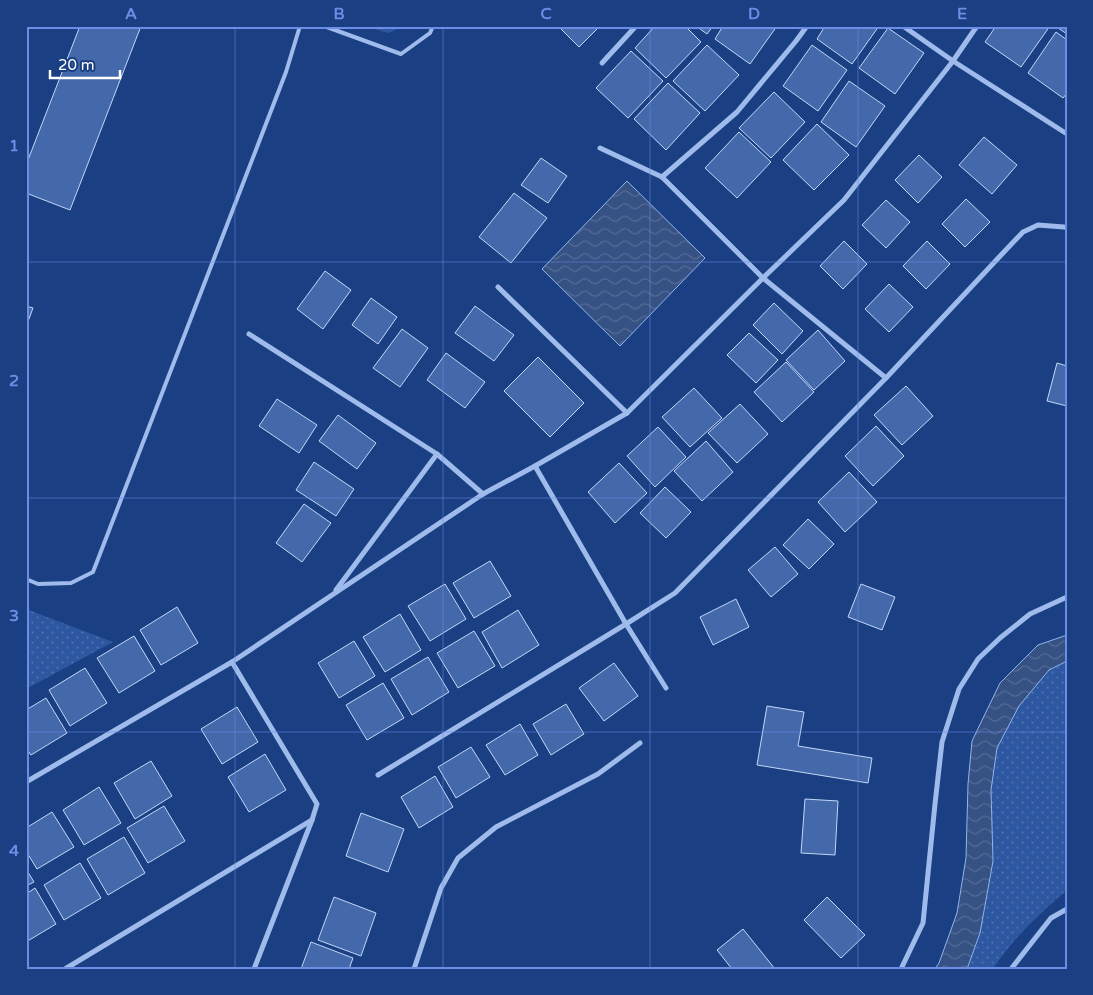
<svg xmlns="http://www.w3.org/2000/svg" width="1093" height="995" viewBox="0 0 1093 995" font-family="'Varela Round',sans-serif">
<defs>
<pattern id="grass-dots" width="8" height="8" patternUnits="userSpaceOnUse" patternTransform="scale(1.25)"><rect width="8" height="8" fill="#2d58a1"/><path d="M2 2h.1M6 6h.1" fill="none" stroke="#4c71af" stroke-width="1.8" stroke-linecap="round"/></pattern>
<pattern id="water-waves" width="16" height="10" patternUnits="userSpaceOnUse" patternTransform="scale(1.25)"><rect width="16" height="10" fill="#365183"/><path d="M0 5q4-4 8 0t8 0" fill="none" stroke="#546b96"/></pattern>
</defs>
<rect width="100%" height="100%" fill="#1a3f82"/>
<!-- grass -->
<g fill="url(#grass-dots)">
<polygon points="365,26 405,26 388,33"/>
<polygon points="26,609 113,642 26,689"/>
<path d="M1067,661V890C1039,914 1013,938 993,969H967L980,933L993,861L991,790L997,748L1019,706L1049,670Z"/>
</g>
<!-- water -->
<g fill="url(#water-waves)" stroke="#91b5ed">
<polygon points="627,181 705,258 620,346 542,269"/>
<polygon points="1067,635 1067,661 1049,670 1019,706 997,748 991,790 993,861 980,933 967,969 935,969 939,963 957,913 966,858 968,784 972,741 1000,683 1038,645"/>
</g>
<!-- building -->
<g fill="#4369ab" stroke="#c3d7f8">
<polygon points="80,26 141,26 70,210 26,193 26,165"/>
<polygon points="558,26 600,26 579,47"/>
<polygon points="655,26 685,26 701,42 666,78 635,48"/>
<polygon points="696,26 713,26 707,34"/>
<polygon points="723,26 777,26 750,64 715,39"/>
<polygon points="825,26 879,26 852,64 817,39"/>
<polygon points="996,26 1050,26 1021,67 985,42"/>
<polygon points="1060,26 1067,26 1067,34 1058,28"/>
<polygon points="888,28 924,53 895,94 859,68"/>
<polygon points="1056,32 1067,40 1067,93 1063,98 1028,73"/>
<polygon points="707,45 739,75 705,111 673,81"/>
<polygon points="812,45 847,70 818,111 783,86"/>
<polygon points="631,51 663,81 628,118 596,88"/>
<polygon points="849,81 885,106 856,147 821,122"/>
<polygon points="668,83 700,113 666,150 634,119"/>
<polygon points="774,92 805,122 771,158 739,128"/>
<polygon points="817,124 849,155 814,190 783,160"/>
<polygon points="739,132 771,162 737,198 705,168"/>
<polygon points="984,137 1017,165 992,194 959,165"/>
<polygon points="919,155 942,177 918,203 895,180"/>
<polygon points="541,158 567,176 548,203 521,185"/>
<polygon points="514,193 547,218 511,263 479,237"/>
<polygon points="966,199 990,222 965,247 942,224"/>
<polygon points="886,200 910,222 886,248 862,225"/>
<polygon points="844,241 867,264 843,289 820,266"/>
<polygon points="927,241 950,264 926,289 903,266"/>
<polygon points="325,271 351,290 323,329 297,309"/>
<polygon points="889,284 913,307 889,332 865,309"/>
<polygon points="371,298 397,317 378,344 352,325"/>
<polygon points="774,303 803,331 782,354 753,325"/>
<polygon points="26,306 33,308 26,327"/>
<polygon points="475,306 514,335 494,361 455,333"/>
<polygon points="402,329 428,348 400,387 373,368"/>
<polygon points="818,330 845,361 814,390 786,360"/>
<polygon points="749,333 778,360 756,383 727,355"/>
<polygon points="446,353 485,382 465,408 427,380"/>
<polygon points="538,357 584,403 550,437 504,391"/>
<polygon points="786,362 814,392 782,422 754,392"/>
<polygon points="1057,363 1067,366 1067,406 1047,401"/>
<polygon points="906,386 933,416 902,445 874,415"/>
<polygon points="694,388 722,418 690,447 662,417"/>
<polygon points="277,399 317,425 299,453 259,426"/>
<polygon points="740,404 768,434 737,463 708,433"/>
<polygon points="338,415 376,443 357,469 319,441"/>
<polygon points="876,426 904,456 873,486 845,456"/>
<polygon points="658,427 686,457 655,487 627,456"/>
<polygon points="706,441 733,472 702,501 674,471"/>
<polygon points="314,462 354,489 336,516 296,490"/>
<polygon points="619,463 647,493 615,523 588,492"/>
<polygon points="849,472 877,502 845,532 818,502"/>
<polygon points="665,487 691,512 666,538 640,513"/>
<polygon points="304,504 331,523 302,562 276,543"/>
<polygon points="808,519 834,544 809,569 783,545"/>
<polygon points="775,547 798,574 771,597 748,570"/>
<polygon points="490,561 511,596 474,618 453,583"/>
<polygon points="445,584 466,619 430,641 408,606"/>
<polygon points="861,584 895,597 882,630 848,617"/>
<polygon points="736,599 749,627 713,645 700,617"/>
<polygon points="177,607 198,643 161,665 140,630"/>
<polygon points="518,610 539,645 502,668 482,632"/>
<polygon points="400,614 421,650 385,672 363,637"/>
<polygon points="474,631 495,666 458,688 437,653"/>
<polygon points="134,636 155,671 119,693 97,658"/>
<polygon points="354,641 375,676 339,698 318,663"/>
<polygon points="428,657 449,692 412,715 391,679"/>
<polygon points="614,663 638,696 604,721 579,688"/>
<polygon points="85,668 107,703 70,726 49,690"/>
<polygon points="383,683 404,718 367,740 346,705"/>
<polygon points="46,698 67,733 31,755 26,748 26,710"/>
<polygon points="566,704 584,734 551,755 533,724"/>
<polygon points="767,706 804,712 798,746 872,758 868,783 757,765"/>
<polygon points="237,707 258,742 222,764 201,729"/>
<polygon points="520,724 538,755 505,775 486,745"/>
<polygon points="471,747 490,777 456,798 438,767"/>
<polygon points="265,754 286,790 249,812 228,777"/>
<polygon points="151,761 172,796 135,819 114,783"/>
<polygon points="435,776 453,807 419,828 401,797"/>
<polygon points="99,787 121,823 84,845 63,810"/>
<polygon points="805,799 838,801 835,855 801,853"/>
<polygon points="164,806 185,841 148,863 127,828"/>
<polygon points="52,812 74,847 37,869 26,851 26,828"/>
<polygon points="361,813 404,829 388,872 346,856"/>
<polygon points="124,837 145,873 108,895 87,859"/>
<polygon points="80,863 101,898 64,920 44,885"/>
<polygon points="26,869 34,882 26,886"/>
<polygon points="35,888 56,924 26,942 26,894"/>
<polygon points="334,897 376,913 361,956 318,940"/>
<polygon points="827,897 865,935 841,958 804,920"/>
<polygon points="743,929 775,969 732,969 717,950"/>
<polygon points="311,942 353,958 349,969 301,969"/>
</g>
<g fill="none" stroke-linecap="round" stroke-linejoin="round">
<!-- service -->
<g stroke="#9ebbeb" stroke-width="4">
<polyline points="324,26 401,54 430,33 433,26"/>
<polyline points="26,579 38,584 71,583 93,572 286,72 300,26"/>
</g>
<!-- minor -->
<g stroke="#9ebbeb" stroke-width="5">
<polyline points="903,26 953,61 1067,134"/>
<polyline points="602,63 636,26"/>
<polyline points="600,148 662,177 763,278 886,378"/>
<polyline points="662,177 737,112 796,41 807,26"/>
<polyline points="498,287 627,413"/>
<polyline points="249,334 437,454 483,494"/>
<polyline points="535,466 626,624 666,688"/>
<polyline points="336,590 437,454"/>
<polyline points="232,662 317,804 312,820 254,969"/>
<polyline points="378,775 626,624 675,593 886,378 1002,254 1023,232 1038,225 1064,227 1067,228"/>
<polyline points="26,782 232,662 483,494 535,466 627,413 763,278 844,200 953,61 977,26"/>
<polyline points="65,969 312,820"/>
<polyline points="414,969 441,888 458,858 496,827 598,774 640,743"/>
<polyline points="901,969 923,923 935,804 942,742 959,689 978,659 1000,638 1030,614 1067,597"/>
<polyline points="1011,969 1051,918 1067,909"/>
</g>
</g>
<!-- grid -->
<path fill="none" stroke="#6c8ce6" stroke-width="1" stroke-opacity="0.55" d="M235,26V969M443,26V969M650,26V969M858,26V969M26,262H1067M26,498H1067M26,732H1067"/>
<!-- border -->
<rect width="1093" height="995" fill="none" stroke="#1a3f82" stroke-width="55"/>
<!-- scale -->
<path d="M50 70v8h70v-8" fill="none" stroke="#ffffff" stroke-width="2.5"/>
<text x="58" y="70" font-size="15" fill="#ffffff" stroke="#1a3f82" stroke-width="4" paint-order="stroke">20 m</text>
<rect x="28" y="28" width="1038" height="940" fill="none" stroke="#6c8ce6" stroke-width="2"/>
<g font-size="16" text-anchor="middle" font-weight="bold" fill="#6c8ce6">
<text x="131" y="19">A</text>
<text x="339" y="19">B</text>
<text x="546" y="19">C</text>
<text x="754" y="19">D</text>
<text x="962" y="19">E</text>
<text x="14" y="151">1</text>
<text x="14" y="386">2</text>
<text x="14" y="621">3</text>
<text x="14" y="856">4</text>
</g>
</svg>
